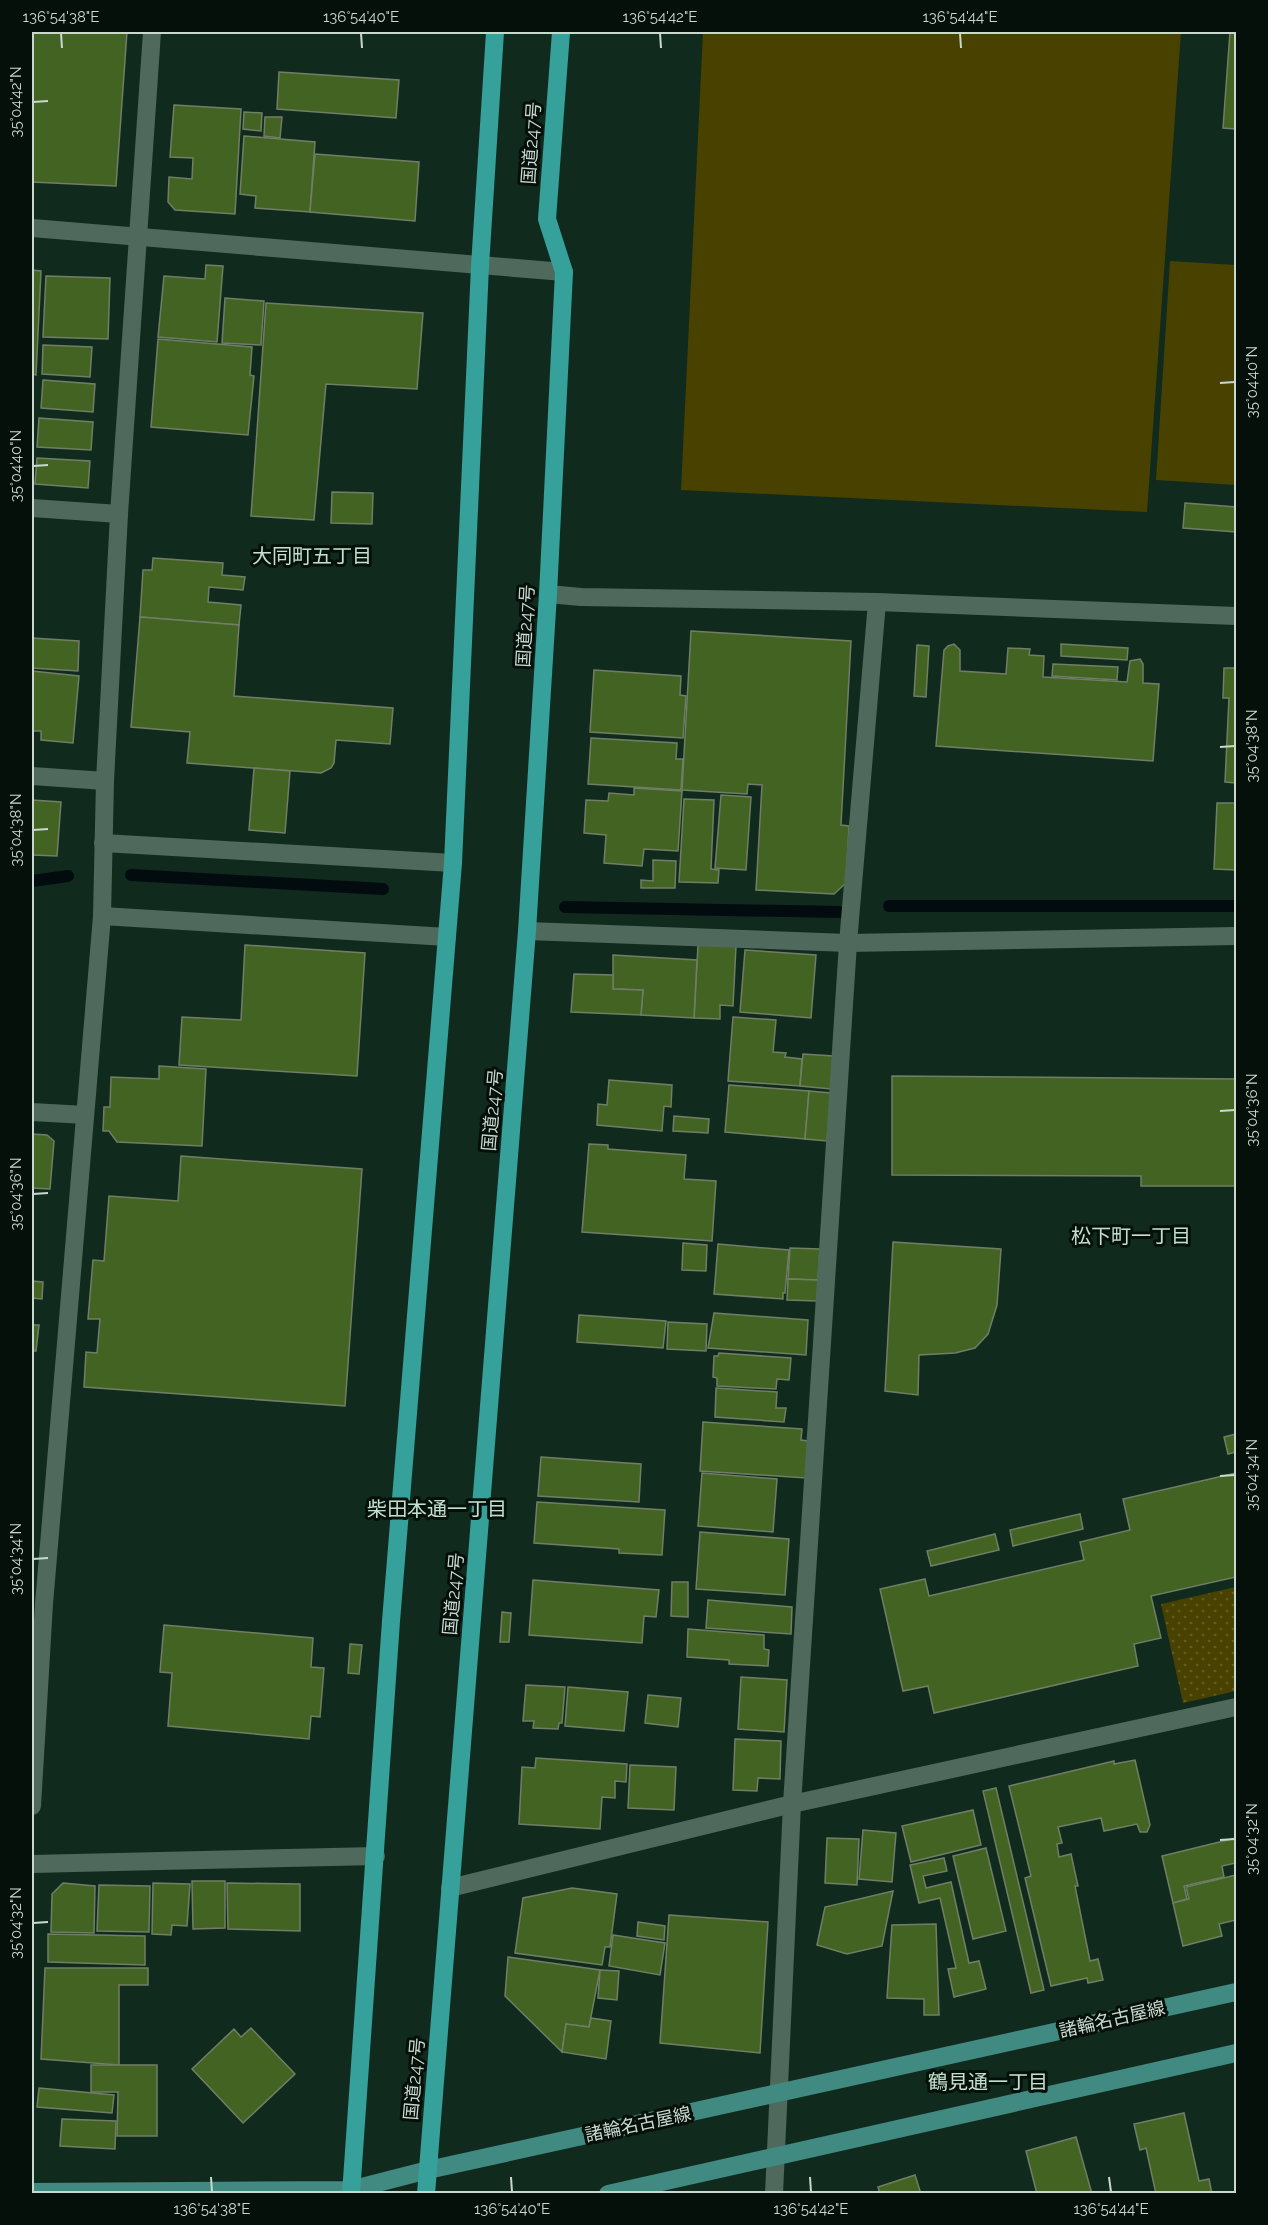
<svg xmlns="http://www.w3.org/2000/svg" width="1268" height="2225" viewBox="0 0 1268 2225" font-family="Raleway,'Noto Sans JP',sans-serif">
<defs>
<pattern id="grass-dots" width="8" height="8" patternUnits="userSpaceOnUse" patternTransform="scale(1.5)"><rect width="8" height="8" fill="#494100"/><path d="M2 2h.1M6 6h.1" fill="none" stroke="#625c24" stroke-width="1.8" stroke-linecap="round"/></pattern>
</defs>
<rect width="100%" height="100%" fill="#112a1e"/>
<!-- grass -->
<polygon fill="url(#grass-dots)" points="1236,1587 1236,1691 1183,1703 1161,1604"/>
<!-- garden -->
<g fill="#494100">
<polygon points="703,32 1181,32 1147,512 681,490"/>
<polygon points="1170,261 1236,265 1236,485 1156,480"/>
</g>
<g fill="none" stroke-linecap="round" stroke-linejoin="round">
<!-- stream -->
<g stroke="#020c0f" stroke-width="12">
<polyline points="131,875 383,889"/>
<polyline points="32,881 68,876"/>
<polyline points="889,906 1236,906"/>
<polyline points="565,907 839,912"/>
</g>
</g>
<!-- building -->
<g fill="#436322" stroke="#717e66" stroke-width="1.5">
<polygon points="32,32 127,32 116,186 32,182"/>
<polygon points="1230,32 1236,32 1236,129 1223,128"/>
<polygon points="279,72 399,80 396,118 277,109"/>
<polygon points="174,105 241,109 235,214 175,210 168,202 169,177 192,179 193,158 170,157"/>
<polygon points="244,112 262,113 261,131 243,129"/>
<polygon points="265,117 282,117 280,138 264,136"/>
<polygon points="244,136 315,142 310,212 255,208 256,196 240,194"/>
<polygon points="315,154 419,162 415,221 310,212"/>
<polygon points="206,265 223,266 217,342 158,337 164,276 205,279"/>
<polygon points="32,270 41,271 36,375 32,374"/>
<polygon points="46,276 110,278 108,339 43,337"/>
<polygon points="225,298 264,301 261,345 222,343"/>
<polygon points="266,303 423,313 417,389 326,384 314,520 251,516"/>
<polygon points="158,339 252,347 250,375 254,376 248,435 151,427"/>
<polygon points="43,345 92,347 90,377 42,374"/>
<polygon points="43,380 95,384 93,412 41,408"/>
<polygon points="39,418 93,422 91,450 37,447"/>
<polygon points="37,458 90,461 88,488 35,484"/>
<polygon points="332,492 373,493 372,524 331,523"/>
<polygon points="1185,503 1236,507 1236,532 1183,528"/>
<polygon points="153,558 223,563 222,575 245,577 243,590 209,587 208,602 241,605 239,625 140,617 143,570 152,570"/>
<polygon points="140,617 239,625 234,696 393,708 390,744 336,740 334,763 331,768 321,773 187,763 190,732 131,727"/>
<polygon points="691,631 851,641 841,825 849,826 846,883 834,894 756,890 762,785 748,784 747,794 682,790"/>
<polygon points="32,638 79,641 78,671 32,668"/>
<polygon points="954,644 960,650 960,671 1006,674 1008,648 1030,649 1029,655 1044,656 1043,677 1127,682 1130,661 1140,659 1143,664 1143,683 1159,684 1153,761 936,746 944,650 948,646"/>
<polygon points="1061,644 1128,648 1127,660 1061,656"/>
<polygon points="917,645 929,646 926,697 914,696"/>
<polygon points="1053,664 1118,667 1117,680 1052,676"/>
<polygon points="1224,668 1236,668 1236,783 1225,782 1229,698 1223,698"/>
<polygon points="594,670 681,676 680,695 686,696 683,738 590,732"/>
<polygon points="32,671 79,676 73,743 41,740 41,731 32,731"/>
<polygon points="591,738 677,743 676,759 683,759 681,790 588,784"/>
<polygon points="254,768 290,771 285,833 249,830"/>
<polygon points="634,788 682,791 678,851 644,849 642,866 604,863 606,835 584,833 586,800 608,801 609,793 634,795"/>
<polygon points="721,795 751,797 746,870 715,868"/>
<polygon points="684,799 714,800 711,869 719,870 718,883 679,882"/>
<polygon points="32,800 61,802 57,856 32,855"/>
<polygon points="1217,803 1236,803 1236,870 1214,869"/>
<polygon points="653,860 676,861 675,888 641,888 641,880 653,881"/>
<polygon points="245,945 365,953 357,1076 179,1065 182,1017 241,1020"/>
<polygon points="698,945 736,946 733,1006 720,1005 720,1019 694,1018"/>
<polygon points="745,950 816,955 811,1018 740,1012"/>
<polygon points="613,955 697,960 694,1018 641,1015 643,990 613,989"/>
<polygon points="574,974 613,975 613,989 643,990 641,1015 571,1012"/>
<polygon points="733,1017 776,1020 773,1052 786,1053 785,1057 802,1059 800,1086 728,1081"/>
<polygon points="803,1054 833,1056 831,1089 800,1086"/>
<polygon points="159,1066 206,1069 202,1146 117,1142 109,1131 103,1131 104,1107 110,1107 111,1077 159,1079"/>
<polygon points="892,1076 1236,1079 1236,1186 1141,1186 1141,1176 892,1175"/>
<polygon points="609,1080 672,1085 671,1107 664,1106 662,1131 597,1125 598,1104 607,1105"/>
<polygon points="729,1085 809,1091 805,1139 725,1132"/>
<polygon points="809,1091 831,1093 827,1141 805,1139"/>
<polygon points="674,1116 709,1119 708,1133 673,1131"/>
<polygon points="32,1134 47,1135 54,1141 50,1189 32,1188"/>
<polygon points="589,1144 608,1145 608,1149 686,1155 684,1179 716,1181 712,1241 582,1232"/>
<polygon points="181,1156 362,1169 345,1406 84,1387 86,1352 97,1353 100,1319 88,1319 93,1260 104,1261 109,1196 178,1201"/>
<polygon points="893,1242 1001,1249 997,1305 988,1334 975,1348 955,1353 919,1355 918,1395 885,1391"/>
<polygon points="683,1243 707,1245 706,1271 682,1270"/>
<polygon points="718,1244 789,1250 785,1293 783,1293 783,1299 714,1294"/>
<polygon points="790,1248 820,1249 818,1280 788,1279"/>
<polygon points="788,1279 818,1280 817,1301 787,1300"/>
<polygon points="32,1281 43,1282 42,1299 32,1298"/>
<polygon points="714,1313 808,1320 806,1355 708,1348"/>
<polygon points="579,1315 666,1321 663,1348 577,1342"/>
<polygon points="668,1322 707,1324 706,1351 667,1349"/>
<polygon points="32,1325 39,1325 36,1351 32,1351"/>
<polygon points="719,1353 791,1358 789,1380 777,1379 776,1389 717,1386 717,1378 713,1377 714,1356 718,1356"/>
<polygon points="716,1388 777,1392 776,1408 786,1408 784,1422 715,1417"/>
<polygon points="703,1422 802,1429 801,1440 808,1441 806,1478 700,1471"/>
<polygon points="1236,1434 1236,1452 1228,1454 1224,1437"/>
<polygon points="541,1457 641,1464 639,1502 538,1496"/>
<polygon points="702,1473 777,1479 773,1532 698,1526"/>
<polygon points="1236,1473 1236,1577 1151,1596 1161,1638 1134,1644 1138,1666 934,1713 928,1686 903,1691 880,1589 925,1579 929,1596 1084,1560 1080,1542 1130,1530 1123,1499"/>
<polygon points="537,1502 665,1510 662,1555 619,1553 619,1549 534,1543"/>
<polygon points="1080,1514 1083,1529 1013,1546 1010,1530"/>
<polygon points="700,1532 789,1539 785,1595 696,1589"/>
<polygon points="995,1534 999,1550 931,1566 927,1551"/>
<polygon points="533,1580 659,1590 656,1617 644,1616 642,1643 529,1635"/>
<polygon points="672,1582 688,1582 688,1617 671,1616"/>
<polygon points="708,1600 792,1607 791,1634 706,1628"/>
<polygon points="502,1612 511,1613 509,1642 500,1642"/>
<polygon points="164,1625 313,1638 311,1667 324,1668 320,1717 311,1716 309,1739 168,1726 172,1673 160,1672"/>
<polygon points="688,1629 764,1635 764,1649 769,1650 768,1666 729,1664 729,1660 687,1657"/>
<polygon points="350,1644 362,1645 359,1674 348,1673"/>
<polygon points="741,1677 787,1680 784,1732 738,1729"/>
<polygon points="526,1685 565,1687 562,1723 559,1723 558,1729 533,1728 534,1721 523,1721"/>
<polygon points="568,1687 628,1692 624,1731 565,1726"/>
<polygon points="648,1695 681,1698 678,1727 645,1723"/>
<polygon points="735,1739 781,1741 780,1779 758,1778 757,1791 733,1790"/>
<polygon points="536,1758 627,1764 626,1782 615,1781 615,1798 602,1797 600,1829 519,1824 522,1767 535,1768"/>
<polygon points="1135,1760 1150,1825 1147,1832 1140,1832 1137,1824 1104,1831 1101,1818 1058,1827 1062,1843 1057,1844 1059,1857 1071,1854 1078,1886 1075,1886 1090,1961 1098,1959 1103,1980 1088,1983 1087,1978 1051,1986 1025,1878 1031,1876 1009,1786 1114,1761 1114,1764"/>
<polygon points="630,1765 676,1767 674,1810 628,1808"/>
<polygon points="996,1788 1044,1990 1031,1993 983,1791"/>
<polygon points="973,1810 981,1845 911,1862 902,1826"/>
<polygon points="863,1830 896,1833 892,1882 859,1879"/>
<polygon points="827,1838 859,1839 857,1885 825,1883"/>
<polygon points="1236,1838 1236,1863 1222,1866 1224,1877 1184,1886 1187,1899 1173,1903 1162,1856"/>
<polygon points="986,1848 1006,1931 973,1939 953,1856"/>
<polygon points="944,1858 947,1871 923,1876 926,1888 951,1882 969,1963 979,1961 986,1989 954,1997 948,1969 956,1968 940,1898 919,1903 910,1865"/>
<polygon points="1236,1875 1236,1920 1219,1924 1222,1936 1183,1946 1173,1903 1189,1899 1186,1887"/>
<polygon points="192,1881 225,1881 225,1928 193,1929"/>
<polygon points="63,1883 95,1886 94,1933 51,1932 52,1894"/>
<polygon points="153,1883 190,1884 187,1926 172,1925 171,1935 152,1934"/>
<polygon points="227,1883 300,1884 300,1931 228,1929"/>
<polygon points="99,1885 150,1886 149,1932 97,1931"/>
<polygon points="572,1888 617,1894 610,1947 605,1947 602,1965 515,1953 523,1898"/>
<polygon points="893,1891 882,1946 847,1954 817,1945 825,1907"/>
<polygon points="669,1915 768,1922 760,2053 660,2043"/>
<polygon points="638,1922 665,1926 664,1940 637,1936"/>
<polygon points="936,1924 939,2015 924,2015 924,1999 887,1998 892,1925"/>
<polygon points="48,1934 145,1936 145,1965 48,1962"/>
<polygon points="613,1935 665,1943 660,1975 609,1966"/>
<polygon points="508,1957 600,1970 589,2027 566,2024 562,2052 505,1996"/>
<polygon points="45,1968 148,1968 148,1985 119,1985 119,2065 41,2059"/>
<polygon points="600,1970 619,1971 617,2000 598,1998"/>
<polygon points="591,2018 611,2021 606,2059 562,2052 566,2024 589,2027"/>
<polygon points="251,2028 295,2074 243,2123 192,2069 234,2029 241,2037"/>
<polygon points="91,2065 157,2065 157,2136 117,2136 118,2092 91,2092"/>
<polygon points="39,2088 114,2095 112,2113 37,2107"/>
<polygon points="1184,2113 1199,2181 1209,2179 1212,2194 1156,2194 1146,2148 1140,2150 1134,2124"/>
<polygon points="62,2119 116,2121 115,2149 60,2146"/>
<polygon points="1076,2137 1092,2194 1037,2194 1026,2151"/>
<polygon points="915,2175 921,2194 880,2194 878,2187"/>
</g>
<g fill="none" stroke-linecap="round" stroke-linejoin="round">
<!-- minor -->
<g stroke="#4f6a5c" stroke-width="18">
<polyline points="32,228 564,272"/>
<polyline points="32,508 119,514"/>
<polyline points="548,594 581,597 877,602 1236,616"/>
<polyline points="32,776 105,781"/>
<polyline points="103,843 453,863"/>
<polyline points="102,916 447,937"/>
<polyline points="527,931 848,943 1236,936"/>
<polyline points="32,1112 85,1115"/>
<polyline points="32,1806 44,1604 102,916 105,781 119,514 152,32"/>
<polyline points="32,1864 376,1856"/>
<polyline points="450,1888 792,1804 1236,1707"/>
<polyline points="774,2194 792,1804 848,943 877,602"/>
</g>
<!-- major -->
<g stroke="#408a81" stroke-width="18">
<polyline points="32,2192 350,2190 428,2170 1236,1992"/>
<polyline points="608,2194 1236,2053"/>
</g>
<!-- highway -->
<g stroke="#36a09a" stroke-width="18">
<polyline points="351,2194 391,1621 453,863 480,266 495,32"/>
<polyline points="426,2194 527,931 548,594 564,272 547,219 561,32"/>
</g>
</g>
<!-- ticks -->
<path fill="none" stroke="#c9d8cf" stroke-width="2" d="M61,33L62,48M361,33L362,48M660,33L661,48M960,33L961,48M33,102L48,101M1220,383L1235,382M33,466L48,465M1220,747L1235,746M33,830L48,829M1220,1111L1235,1110M33,1194L48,1193M1220,1476L1235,1475M33,1559L48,1558M1220,1840L1235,1839M33,1923L48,1922M211,2177L212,2192M511,2177L512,2192M810,2177L811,2192M1109,2177L1111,2192"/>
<g text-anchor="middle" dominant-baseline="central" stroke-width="6" stroke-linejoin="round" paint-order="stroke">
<!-- street labels -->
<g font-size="18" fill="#c9d8cf" stroke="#06100b">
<text transform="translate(531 143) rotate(-86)">国道247号</text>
<text transform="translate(525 626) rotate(-87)">国道247号</text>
<text transform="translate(492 1110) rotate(-85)">国道247号</text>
<text transform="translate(453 1594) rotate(-85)">国道247号</text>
<text transform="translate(1112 2019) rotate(-13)">諸輪名古屋線</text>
<text transform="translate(414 2079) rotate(-85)">国道247号</text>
<text transform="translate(638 2124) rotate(-12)">諸輪名古屋線</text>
</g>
<!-- neighbourhood labels -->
<g font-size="20" fill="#c2e0cf" stroke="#06100b">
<text x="312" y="556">大同町五丁目</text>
<text x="1131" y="1236">松下町一丁目</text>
<text x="437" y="1509">柴田本通一丁目</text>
<text x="988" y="2082">鶴見通一丁目</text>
</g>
</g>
<!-- border -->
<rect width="1268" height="2225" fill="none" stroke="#06100b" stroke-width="66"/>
<rect x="33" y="33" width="1202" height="2159" fill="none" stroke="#c9d8cf" stroke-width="2"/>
<g font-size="15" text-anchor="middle" fill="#c9d8cf">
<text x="61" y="22">136°54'38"E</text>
<text x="361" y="22">136°54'40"E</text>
<text x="660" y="22">136°54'42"E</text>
<text x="960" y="22">136°54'44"E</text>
<text transform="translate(16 102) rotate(-90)" y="5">35°04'42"N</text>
<text transform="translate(1252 382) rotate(-90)" y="5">35°04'40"N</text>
<text transform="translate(16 466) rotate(-90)" y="5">35°04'40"N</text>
<text transform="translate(1252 746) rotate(-90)" y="5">35°04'38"N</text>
<text transform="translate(16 830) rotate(-90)" y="5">35°04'38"N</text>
<text transform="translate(1252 1110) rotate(-90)" y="5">35°04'36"N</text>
<text transform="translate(16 1194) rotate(-90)" y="5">35°04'36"N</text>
<text transform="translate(1252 1475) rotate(-90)" y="5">35°04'34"N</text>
<text transform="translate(16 1559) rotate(-90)" y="5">35°04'34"N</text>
<text transform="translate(1252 1839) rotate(-90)" y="5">35°04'32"N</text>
<text transform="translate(16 1923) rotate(-90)" y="5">35°04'32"N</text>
<text x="212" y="2214">136°54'38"E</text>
<text x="512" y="2214">136°54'40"E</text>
<text x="811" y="2214">136°54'42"E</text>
<text x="1111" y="2214">136°54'44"E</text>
</g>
</svg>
